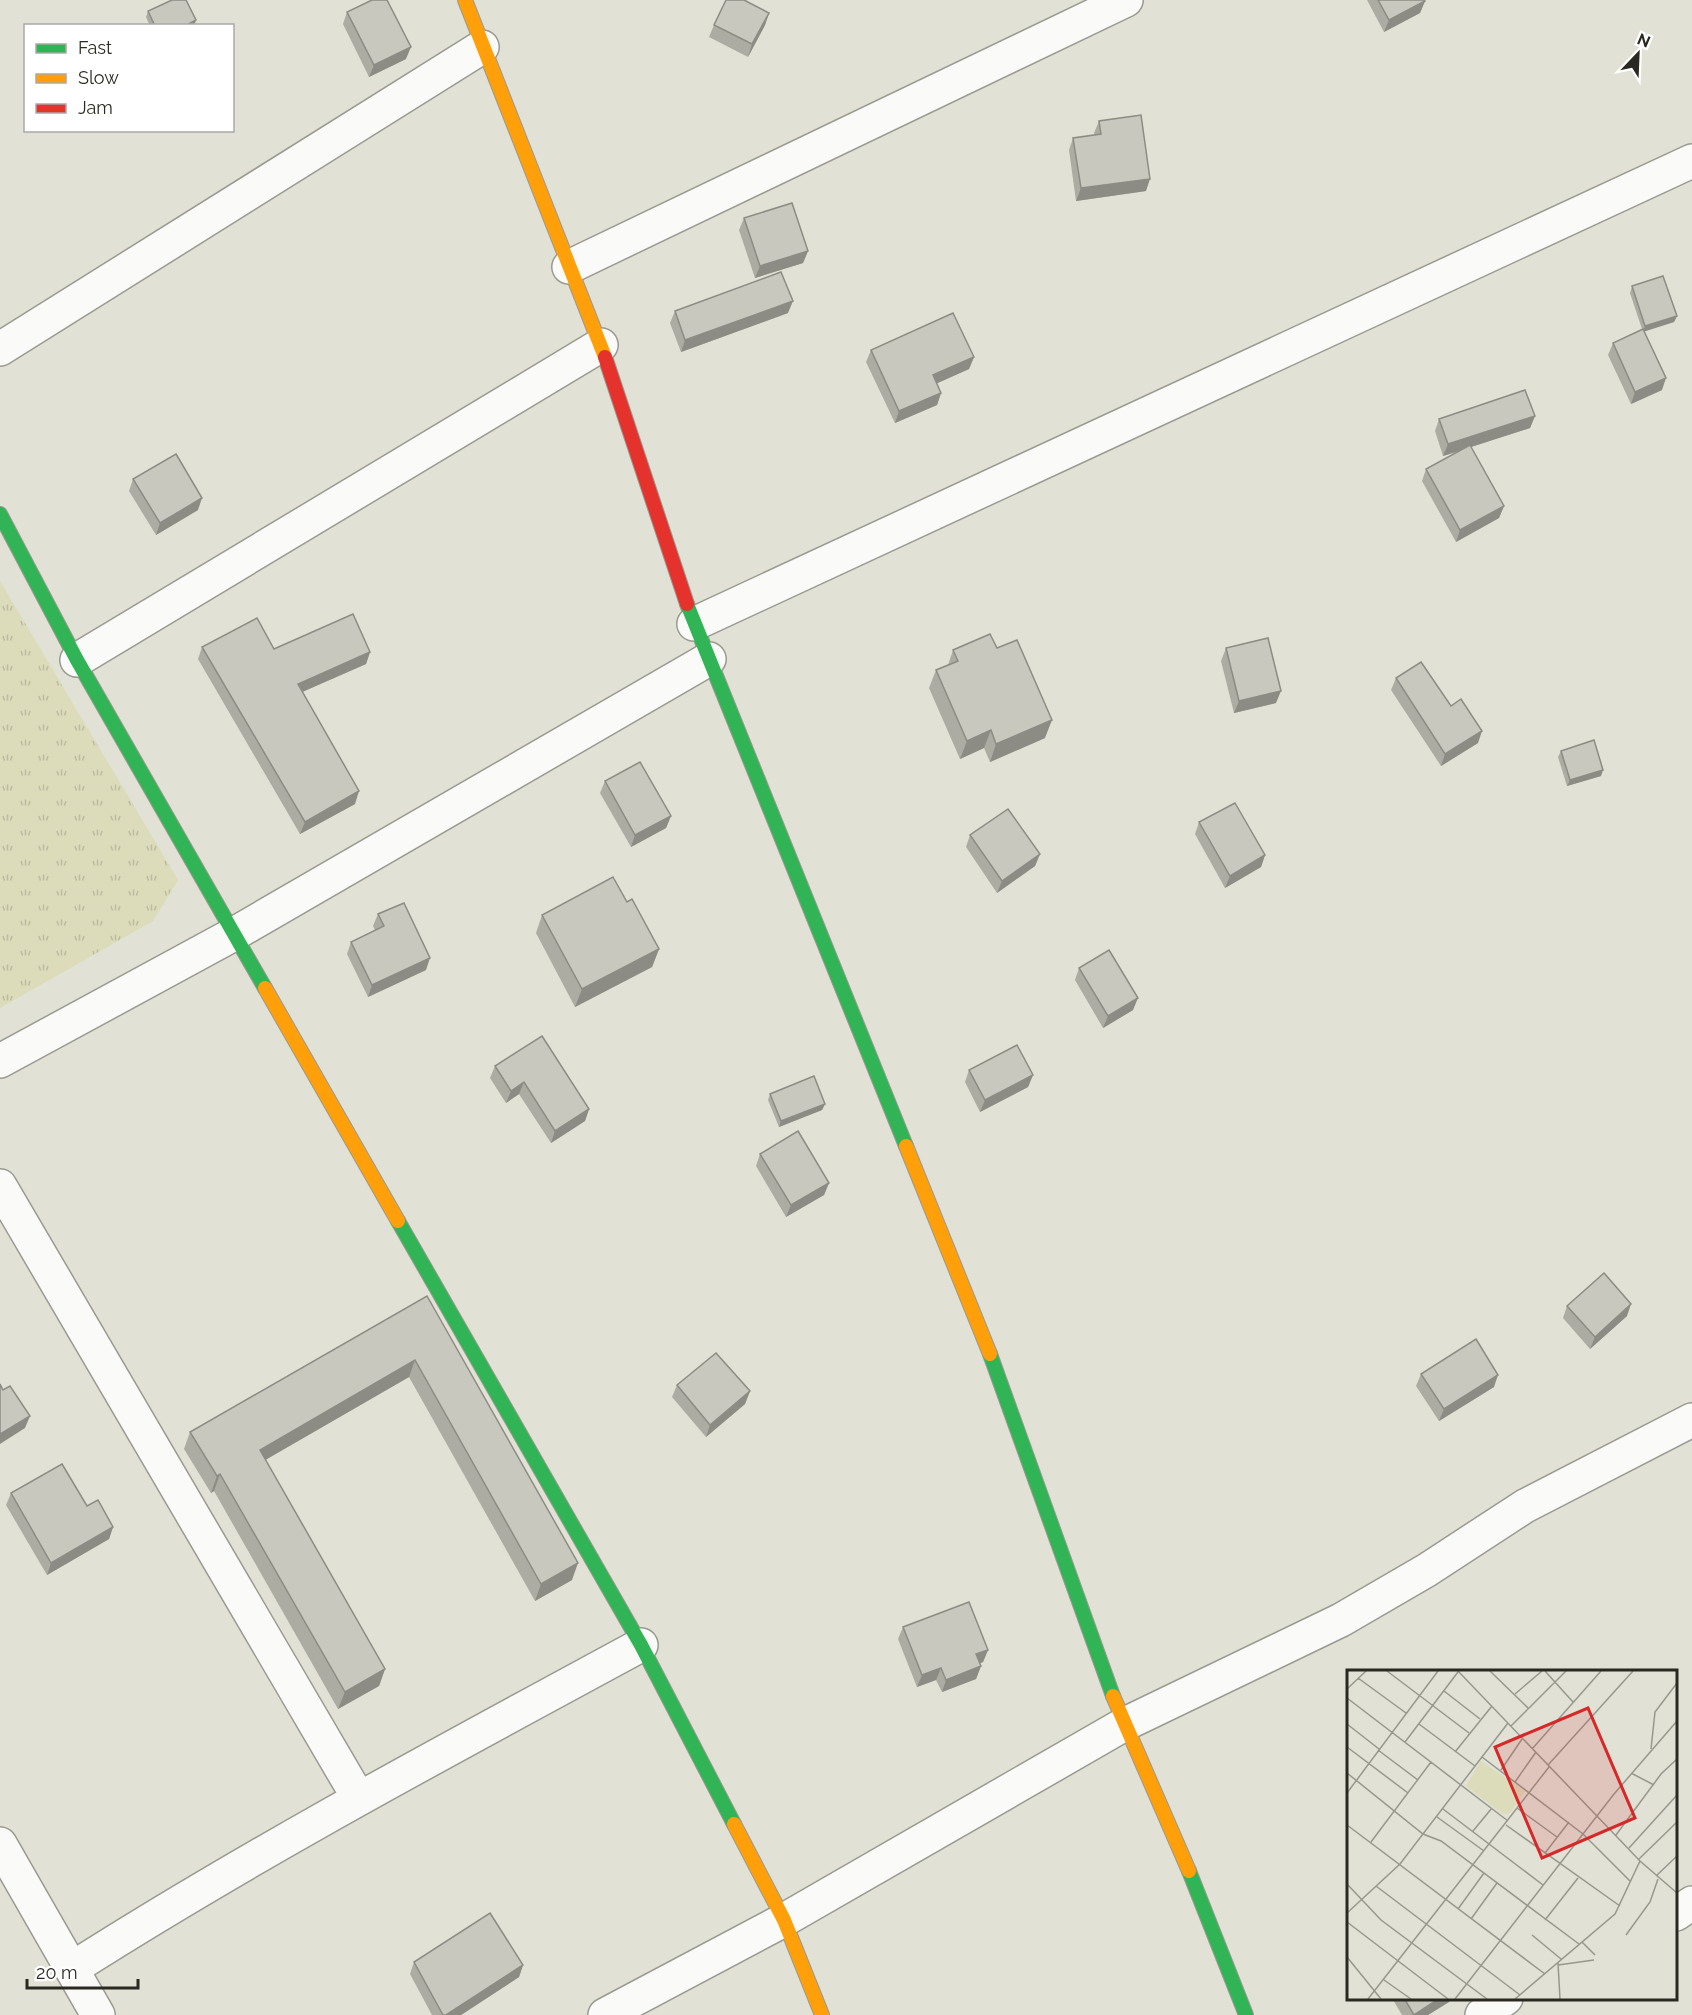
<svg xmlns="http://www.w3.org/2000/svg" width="1692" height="2015" viewBox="0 0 1692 2015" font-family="Raleway,sans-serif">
<defs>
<pattern id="grass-tufts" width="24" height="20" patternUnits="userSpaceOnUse" patternTransform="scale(1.5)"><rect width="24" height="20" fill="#dcdbba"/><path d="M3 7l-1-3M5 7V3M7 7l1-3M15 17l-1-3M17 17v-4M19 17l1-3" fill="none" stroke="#bdbca0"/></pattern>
</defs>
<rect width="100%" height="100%" fill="#e1e1d5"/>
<!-- grass -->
<polygon fill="url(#grass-tufts)" points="0,581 178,880 153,921 0,1008"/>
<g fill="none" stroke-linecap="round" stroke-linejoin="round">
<defs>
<g id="street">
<polyline points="569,267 1126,0"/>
<polyline points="0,349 482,47"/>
<polyline points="694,624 1692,161"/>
<polyline points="77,660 601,345"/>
<polyline points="0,1061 234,934 709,659"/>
<polyline points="0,1186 358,1797"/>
<polyline points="0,1844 98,2015"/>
<polyline points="1676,1914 1692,1903"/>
<path d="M73,1968C257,1851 449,1749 641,1645"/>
<polyline points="605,2015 784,1920 1123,1725 1341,1620 1427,1570 1525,1506 1692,1420"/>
<polyline points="1482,2015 1506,1998"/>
</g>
<g id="fast">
<polyline points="0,514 77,660 265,988"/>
<polyline points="687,604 906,1146"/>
<polyline points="398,1221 641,1645 734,1824"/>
<polyline points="990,1354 1113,1696"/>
<polyline points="1189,1871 1246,2015"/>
</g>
<g id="slow">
<polyline points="465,0 605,357"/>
<polyline points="265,988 398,1221"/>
<polyline points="906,1146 990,1354"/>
<polyline points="1113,1696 1189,1871"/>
<polyline points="734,1824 784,1920 822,2015"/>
</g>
<polyline id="jam" points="605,357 687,604"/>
</defs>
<!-- street casing -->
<use href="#street" stroke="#9a9a91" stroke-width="36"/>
<!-- fast casing -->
<use href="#fast" stroke="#9a9a91" stroke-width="16"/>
<!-- slow casing -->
<use href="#slow" stroke="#9a9a91" stroke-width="16"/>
<!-- jam casing -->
<use href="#jam" stroke="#9a9a91" stroke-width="16"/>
<!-- street -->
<use href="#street" stroke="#fafaf9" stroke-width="33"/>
<!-- fast -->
<use href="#fast" stroke="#30b455" stroke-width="14"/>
<!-- slow -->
<use href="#slow" stroke="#ff9f0a" stroke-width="14"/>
<!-- jam -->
<use href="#jam" stroke="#e5322d" stroke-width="14"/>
</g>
<!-- wall -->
<g fill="#acaca3">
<polygon points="1367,0 1424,0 1425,1 1420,13 1384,32"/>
<polygon points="148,11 194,26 150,26 146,17"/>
<polygon points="347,12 406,59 369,77 343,24"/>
<polygon points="769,13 765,25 748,57 709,37 714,25"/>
<polygon points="1099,121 1146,191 1076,201 1069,150 1073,138 1095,135 1094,133"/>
<polygon points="744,218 808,251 803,263 755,278 739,230"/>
<polygon points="1632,286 1677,316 1674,322 1644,331 1662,390 1631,404 1608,355 1613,343 1642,329 1630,293"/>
<polygon points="675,311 788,313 681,352 670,323"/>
<polygon points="871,350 974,357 969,369 937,383 941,393 937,405 895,423 866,362"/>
<polygon points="1535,416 1530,428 1471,447 1504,506 1499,518 1456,542 1422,481 1426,469 1460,451 1443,456 1435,431 1439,419"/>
<polygon points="133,479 198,510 156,535 129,491"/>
<polygon points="202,647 370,652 366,664 302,692 355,804 300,834 198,659"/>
<polygon points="997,648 1045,738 990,762 984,748 960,759 929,688 936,670 948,665 953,650"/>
<polygon points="1226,648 1276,703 1234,713 1221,661"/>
<polygon points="1396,678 1451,706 1478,743 1441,766 1391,690"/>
<polygon points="1561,751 1601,776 1567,786 1558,757"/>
<polygon points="605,781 671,816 666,828 631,847 600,793"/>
<polygon points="1199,822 1265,855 1261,867 1225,888 1195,834"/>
<polygon points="970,835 1040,854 1035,866 997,893 966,847"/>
<polygon points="627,902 659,949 652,967 575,1007 536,933 542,915"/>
<polygon points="378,914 426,970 368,997 347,954 351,942 375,930 373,926"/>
<polygon points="1079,968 1133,1010 1103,1028 1075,980"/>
<polygon points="495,1066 589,1109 585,1121 551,1143 519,1094 506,1103 490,1078"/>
<polygon points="969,1070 1033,1075 1028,1087 980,1112 965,1082"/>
<polygon points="770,1094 825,1104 822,1110 779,1127 768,1100"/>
<polygon points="760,1154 829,1183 824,1195 786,1217 756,1166"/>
<polygon points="427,1296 572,1580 535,1601 409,1377 265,1460 385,1669 379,1686 338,1709 214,1491 211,1493 184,1449 190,1432"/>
<polygon points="1567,1306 1627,1316 1590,1349 1563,1318"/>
<polygon points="1421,1374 1494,1387 1439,1421 1416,1386"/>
<polygon points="677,1385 750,1391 745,1404 706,1437 672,1397"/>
<polygon points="11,1493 87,1506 113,1527 109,1539 47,1575 6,1505"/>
<polygon points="903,1627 988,1650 983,1662 979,1663 981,1666 976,1679 942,1692 936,1680 917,1687 898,1639"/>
<polygon points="414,1962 523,1965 519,1977 461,2015 432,2015 410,1974"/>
<polygon points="1392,1998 1451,1998 1449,2002 1428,2015 1402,2015"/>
</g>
<!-- shaded-wall -->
<g fill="#8c8c85">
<polygon points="1425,1 1420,13 1384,32 1389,20"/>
<polygon points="769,13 765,25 748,57 752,44"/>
<polygon points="196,20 194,26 185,26"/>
<polygon points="411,47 406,59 369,77 374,65"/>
<polygon points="1150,179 1146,191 1076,201 1081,188"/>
<polygon points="808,251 803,263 755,278 760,266"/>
<polygon points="793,301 788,313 681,352 685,340"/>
<polygon points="1677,316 1674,322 1643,332 1645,326"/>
<polygon points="974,357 969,369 929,387 933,375"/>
<polygon points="1666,378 1662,390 1631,404 1635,392"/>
<polygon points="941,393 937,405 895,423 899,411"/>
<polygon points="1535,416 1530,428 1443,456 1448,444"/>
<polygon points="202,498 198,510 156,535 160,523"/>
<polygon points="1504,506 1499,518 1456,542 1460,530"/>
<polygon points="370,652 366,664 293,696 298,684"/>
<polygon points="1281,691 1276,703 1234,713 1239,701"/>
<polygon points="1052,720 1045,738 990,762 996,744"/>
<polygon points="991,730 984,748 960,759 967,741"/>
<polygon points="1482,731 1478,743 1441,766 1445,754"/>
<polygon points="1603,770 1601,776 1567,786 1570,780"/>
<polygon points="359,791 355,804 300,834 305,822"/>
<polygon points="671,816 666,828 631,847 635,835"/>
<polygon points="1040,854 1035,866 997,893 1002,881"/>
<polygon points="1265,855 1261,867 1225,888 1230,876"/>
<polygon points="659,949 652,967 575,1007 582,989"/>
<polygon points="430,958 426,970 368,997 372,985"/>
<polygon points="1138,998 1133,1010 1103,1028 1108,1016"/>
<polygon points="1033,1075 1028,1087 980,1112 985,1100"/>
<polygon points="524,1082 519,1094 506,1103 511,1091"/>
<polygon points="825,1104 822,1110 779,1127 781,1121"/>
<polygon points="589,1109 585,1121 551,1143 555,1131"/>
<polygon points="829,1183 824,1195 786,1217 791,1205"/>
<polygon points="1631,1304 1627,1316 1590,1349 1595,1337"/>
<polygon points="415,1360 409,1377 253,1467 260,1450"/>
<polygon points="1498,1375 1494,1387 1439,1421 1444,1409"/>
<polygon points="750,1391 745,1404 706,1437 710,1425"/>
<polygon points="30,1416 25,1428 0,1444 0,1434"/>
<polygon points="220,1474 214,1491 211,1493 217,1476"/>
<polygon points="113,1527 109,1539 47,1575 51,1563"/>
<polygon points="578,1563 572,1580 535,1601 541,1584"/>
<polygon points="988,1650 983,1662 971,1667 976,1654"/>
<polygon points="981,1666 976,1679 942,1692 946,1680"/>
<polygon points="941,1668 936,1680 917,1687 922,1675"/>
<polygon points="385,1669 379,1686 338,1709 345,1692"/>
<polygon points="523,1965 519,1977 461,2015 446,2015"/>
<polygon points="1440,1998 1451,1998 1449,2002 1428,2015 1414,2015"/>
</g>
<!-- building -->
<g fill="#c8c8be" stroke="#8c8c85" stroke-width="1.5">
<polygon points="172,0 186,0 196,20 185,26 155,26 148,11"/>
<polygon points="372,0 387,0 411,47 374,65 347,12"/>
<polygon points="726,0 744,0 769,13 752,44 714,25"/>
<polygon points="1378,0 1424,0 1425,1 1389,20"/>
<polygon points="1141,115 1150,179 1081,188 1073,138 1101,134 1099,121"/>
<polygon points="792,203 808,251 760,266 744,218"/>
<polygon points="781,272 793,301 685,340 675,311"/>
<polygon points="1663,276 1677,316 1645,326 1632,286"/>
<polygon points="953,313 974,357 933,375 941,393 899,411 871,350"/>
<polygon points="1643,329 1666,378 1635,392 1613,343"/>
<polygon points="1525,390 1535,416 1448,444 1439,419"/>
<polygon points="1470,445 1504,506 1460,530 1426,469"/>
<polygon points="176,454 202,498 160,523 133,479"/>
<polygon points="353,614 370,652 298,684 359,791 305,822 202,647 257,618 274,649"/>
<polygon points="990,634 997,648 1017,640 1052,720 996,744 991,730 967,741 936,670 958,661 953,650"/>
<polygon points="1268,638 1281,691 1239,701 1226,648"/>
<polygon points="1421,662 1451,706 1461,699 1482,731 1445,754 1396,678"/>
<polygon points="1594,740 1603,770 1570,780 1561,751"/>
<polygon points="640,762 671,816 635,835 605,781"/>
<polygon points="1235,803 1265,855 1230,876 1199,822"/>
<polygon points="1008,809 1040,854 1002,881 970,835"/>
<polygon points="613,877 627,902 632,899 659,949 582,989 542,915"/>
<polygon points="404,903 430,958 372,985 351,942 384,926 378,914"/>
<polygon points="1109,950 1138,998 1108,1016 1079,968"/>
<polygon points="542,1036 589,1109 555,1131 524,1082 511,1091 495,1066"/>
<polygon points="1017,1045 1033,1075 985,1100 969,1070"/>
<polygon points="814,1076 825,1104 781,1121 770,1094"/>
<polygon points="798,1131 829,1183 791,1205 760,1154"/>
<polygon points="1604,1273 1631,1304 1595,1337 1567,1306"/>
<polygon points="427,1296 578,1563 541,1584 415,1360 260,1450 385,1669 345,1692 220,1474 217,1476 190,1432"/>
<polygon points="1476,1339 1498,1375 1444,1409 1421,1374"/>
<polygon points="716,1353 750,1391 710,1425 677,1385"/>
<polygon points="0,1384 3,1390 10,1386 30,1416 0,1434"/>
<polygon points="62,1464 87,1506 98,1500 113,1527 51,1563 11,1493"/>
<polygon points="969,1602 988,1650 976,1654 981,1666 946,1680 941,1668 922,1675 903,1627"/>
<polygon points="490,1913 523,1965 446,2015 443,2015 414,1962"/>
<polygon points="1404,1998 1440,1998 1414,2015"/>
</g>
<!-- overview -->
<g transform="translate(1347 1670)">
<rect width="330" height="330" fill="#e1e1d5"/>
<path d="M134,91L178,121L163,143L156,144L119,116Z" fill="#dcdbba"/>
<path fill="none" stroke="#98978d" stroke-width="1.5" d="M40,1L122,63M111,1L293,191L330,223M143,1L181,38M198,1L226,32M11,8L59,43M0,19L19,1M97,21L133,49M168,24L195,1M0,28L161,151M0,54L32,79M72,54L128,96M164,56L219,1M58,72L111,2M0,77L61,123M185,79L254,1M304,79L308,42L330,13M31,80L71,110M108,82L145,36M135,87L236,164L283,211M201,95L286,1M154,100L175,69M0,103L76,164L94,171L232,274M284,103L307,115M168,112L189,82M0,123L91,1M170,138L210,167M96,139L196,215M90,147L137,181M0,155L198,304M159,155L273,236M126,161L145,138M269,165L314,104L330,89M24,172L84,92M282,178L330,125M198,183L222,152M292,189L330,152M309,206L330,186M0,214L34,250L140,329M29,216L173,325M111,239L137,203M0,243L53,194L161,53M124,249L150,213M198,250L231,208M0,252L101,329M185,265L214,289M279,265L303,232L311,209M235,272L248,285M0,287L34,329M211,293L213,329M211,295L247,290M37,310L64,329M21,329L202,97M108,329L267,124L330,51M168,329L268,244L293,191"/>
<path fill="#d62828" fill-opacity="0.15" stroke="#d62828" stroke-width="3" d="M241,38L288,148L195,188L148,77Z"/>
<rect width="330" height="330" fill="none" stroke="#2a2921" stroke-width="3"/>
</g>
<!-- legend -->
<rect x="24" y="24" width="210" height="108" fill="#ffffff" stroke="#aaa9a6" stroke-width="1.5"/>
<rect x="36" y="44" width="30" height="9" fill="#30b455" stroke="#aaa9a6" stroke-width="1.5"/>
<text x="78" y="54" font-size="18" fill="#2a2921">Fast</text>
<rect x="36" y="74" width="30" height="9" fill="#ff9f0a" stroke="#aaa9a6" stroke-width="1.5"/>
<text x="78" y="84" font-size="18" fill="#2a2921">Slow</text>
<rect x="36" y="104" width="30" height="9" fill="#e5322d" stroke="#aaa9a6" stroke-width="1.5"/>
<text x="78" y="114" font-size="18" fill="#2a2921">Jam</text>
<!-- north arrow -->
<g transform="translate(1638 54) rotate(23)" stroke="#ffffff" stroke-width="4.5" paint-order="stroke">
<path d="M0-4.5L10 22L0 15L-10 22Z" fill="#2a2921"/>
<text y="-9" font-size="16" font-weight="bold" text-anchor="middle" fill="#2a2921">N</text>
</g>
<!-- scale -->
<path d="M27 1979v9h111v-9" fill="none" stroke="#2a2921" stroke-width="3"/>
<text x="36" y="1979" font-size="18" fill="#2a2921" stroke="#ffffff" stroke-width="4.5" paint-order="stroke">20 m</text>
</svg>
